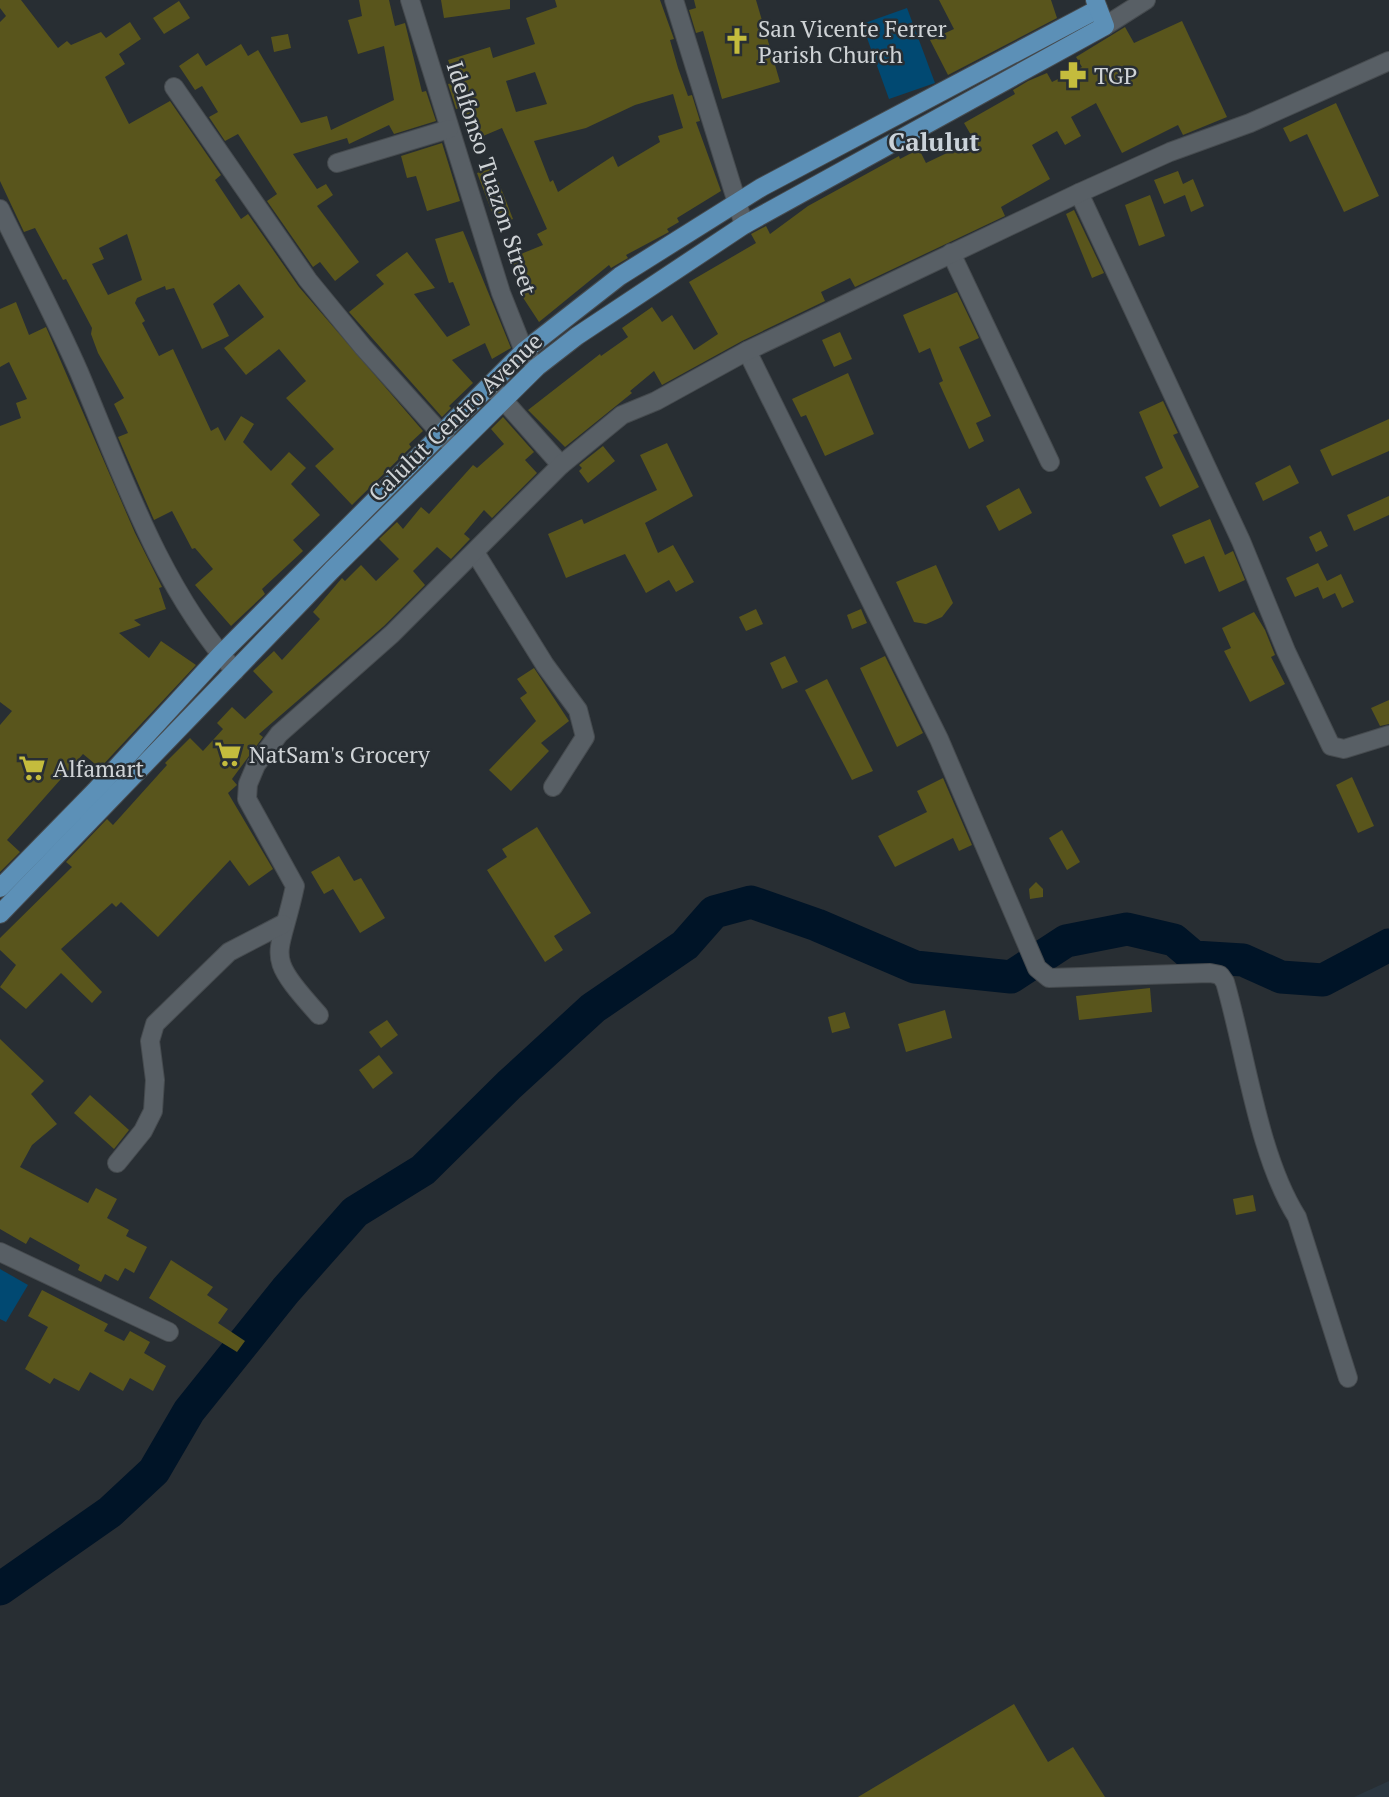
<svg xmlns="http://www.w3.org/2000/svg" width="1389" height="1797" viewBox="0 0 1389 1797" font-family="'PT Serif',serif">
<rect width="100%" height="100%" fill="#282e33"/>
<!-- built -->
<polygon fill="#2b3741" points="1389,1781 1389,1797 1354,1797"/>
<!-- green -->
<g fill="#014972">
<polygon points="907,8 935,83 889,99 862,24"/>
<polygon points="0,1269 28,1285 6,1322 0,1319"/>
</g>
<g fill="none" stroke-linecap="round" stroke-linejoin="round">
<!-- river -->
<polyline stroke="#001427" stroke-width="33" points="0,1589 110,1512 154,1471 189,1411 286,1290 355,1212 423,1170 509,1085 593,1008 685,945 714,912 751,902 817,925 915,967 1011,977 1066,941 1127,929 1174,940 1194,957 1243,960 1281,977 1323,980 1389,945"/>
</g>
<!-- building -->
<g fill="#59551c" fill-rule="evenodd">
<path d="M0,0H21L58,48L67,41L71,45L101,32L106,38L130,22L141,39L119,54L125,64L105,77L129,124L170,101L221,175L215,180L241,219L248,214L299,287L423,431L409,444L411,447L352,505L315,466L334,449L286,398L306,381L279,349L246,375L224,348L264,317L239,284L213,304L229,336L202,349L174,288L166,290L165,286L137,298L135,303L145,321L142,323L159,356L173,349L211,431L218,427L225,441L241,416L254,424L243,442L271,471L289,452L306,468L291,484L320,515L293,540L303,551L262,589L265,594L231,626L195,585L213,569L195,548L192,549L172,511L154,520L118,437L128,433L114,404L124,398L98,353L91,334L92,328L66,279L63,280L35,228L24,232L0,181V22L6,16L0,8ZM127,234L142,280L108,295L92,264L104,259L99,248Z"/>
<polygon points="359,0 389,0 395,26 405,23 422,92 426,91 436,121 394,134 389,125 349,144 347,138 293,154 317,189 326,184 333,195 317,206 359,262 335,281 320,262 313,267 267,201 277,194 238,134 225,141 209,117 218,112 202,86 195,90 179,66 198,53 206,66 241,44 248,56 258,50 301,123 327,116 331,130 394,100 384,46 358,54 348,20 362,16"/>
<polygon points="441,0 510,0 510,9 444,18"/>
<path d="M555,0H660L674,39L670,40L678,68L688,96L692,95L700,121L696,122L721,191L677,218L679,222L667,229L669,232L626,255L628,258L611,268L609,265L539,322L520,293L523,290L511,258L543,245L537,234L547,229L502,128L476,139L464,107L456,109L448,84L456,82L448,60L490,47L493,58L535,44L526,18L557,7ZM535,72L547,104L516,112L506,81ZM673,94L683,128L658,136L660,142L618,167L613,156L558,192L553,180L550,182L534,141L586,128L635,105Z"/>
<polygon points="694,0 756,0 780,82 722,99 703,31 696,33 689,10 696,8"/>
<polygon points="939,0 1051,0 1057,18 948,75 930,40 954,29"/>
<polygon points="179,1 190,18 164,34 153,18"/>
<polygon points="1182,21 1227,117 1183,135 1178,125 1122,153 1096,103 1071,117 1081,136 1065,145 1057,131 1032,145 1050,179 1001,207 1005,216 855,287 850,278 821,292 825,301 742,341 662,385 654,371 630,391 632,393 565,447 528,410 600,354 601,356 628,337 622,328 652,307 662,322 672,315 694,350 718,334 689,282 756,243 751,234 766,226 770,234 808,206 899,156 900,159 919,149 926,163 974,140 964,123 1015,94 1013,90 1028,81 1047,73 1052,82 1082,67 1076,57 1125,27 1134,43"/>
<polygon points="288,34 291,48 274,52 271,37"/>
<polygon points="1336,103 1379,196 1344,212 1307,134 1290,142 1283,128"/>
<polygon points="442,143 460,201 427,211 416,176 407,178 401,156"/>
<polygon points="493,168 513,219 497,225 477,173"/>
<polygon points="1178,171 1183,184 1193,179 1204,206 1191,212 1185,195 1164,204 1154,180"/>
<polygon points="1150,195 1165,236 1139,246 1125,205"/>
<polygon points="1074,210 1104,273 1092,278 1066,214"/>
<polygon points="463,231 511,348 492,359 485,343 452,360 473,383 449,406 451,408 442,417 349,312 384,284 376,275 407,252 435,288 414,294 447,337 470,325 453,282 449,283 435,239"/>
<polygon points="957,292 979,338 959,347 991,416 976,423 984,441 969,449 939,383 943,381 930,348 919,353 903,315"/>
<polygon points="16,302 29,335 46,327 135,533 162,587 159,588 166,609 134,620 141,625 119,633 149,658 161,641 196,665 100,768 83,754 7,840 20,852 0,872 0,725 12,711 0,702 0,426 21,418 16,403 27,399 9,362 0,367 0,309"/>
<polygon points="840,332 852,359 834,367 822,340"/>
<polygon points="848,373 874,434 825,456 806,415 801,417 792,399"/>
<polygon points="1163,401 1178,433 1173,435 1199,487 1160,507 1145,477 1163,468 1139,412"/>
<polygon points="503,417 534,452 525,460 537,473 492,518 484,510 464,534 470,539 451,559 437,547 413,571 425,585 384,626 259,734 263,737 232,779 237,785 228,793 273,869 249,886 230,860 158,937 121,902 116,907 112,903 61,949 102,992 92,1003 61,973 26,1009 0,987 16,965 0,950 0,938 72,867 66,862 107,819 113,825 167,765 165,763 190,738 203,751 223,729 217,723 232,707 245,719 273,692 253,671 274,651 282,660 320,619 313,612 342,578 345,581 361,565 376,581 399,559 379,539 397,522 403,529 421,507 429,514 473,465 477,468 504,444 491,429"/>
<polygon points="1389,419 1389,451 1332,476 1320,450"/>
<polygon points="667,443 693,496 645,523 658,553 673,545 694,582 676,592 669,580 646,593 625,554 566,578 548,534 582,519 584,524 657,490 640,455"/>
<polygon points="603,446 615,461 588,483 579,471 582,468 579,465"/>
<polygon points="1290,465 1299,483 1263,501 1255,483"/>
<polygon points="1019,488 1032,513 999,531 986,506"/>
<polygon points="1389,496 1389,515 1354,531 1347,515"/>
<polygon points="1210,519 1225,555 1233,551 1245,580 1219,592 1204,556 1185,564 1172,535"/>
<polygon points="1321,531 1328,546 1316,552 1309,537"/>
<polygon points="1318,563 1327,581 1341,574 1354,602 1342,608 1335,593 1323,599 1318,587 1295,597 1286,578"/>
<polygon points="936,565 953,603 942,617 926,624 914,622 896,582"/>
<polygon points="756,609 763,624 746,631 739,617"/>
<polygon points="861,609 867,623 852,629 847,615"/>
<polygon points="1254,612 1265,630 1275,655 1271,657 1285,684 1250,702 1224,651 1231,648 1222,628"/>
<polygon points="785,656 798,682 782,689 770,663"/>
<polygon points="885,656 923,733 897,747 860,668"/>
<polygon points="534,668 569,721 541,743 549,751 511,791 489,770 536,721 520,698 527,693 517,679"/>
<polygon points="827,679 873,771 852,780 805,690"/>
<polygon points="1389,700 1389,724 1380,726 1371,708"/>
<polygon points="1352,777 1374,826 1358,833 1336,785"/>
<polygon points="943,778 972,845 959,851 953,838 895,867 878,836 927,812 917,791"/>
<polygon points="537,827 591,913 554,936 563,950 545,962 487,870 507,857 502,849"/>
<polygon points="1062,830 1080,862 1067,870 1049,838"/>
<polygon points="339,856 354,881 361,878 385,918 360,933 333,889 324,894 311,872"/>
<polygon points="1036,882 1043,889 1043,897 1030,899 1029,889"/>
<polygon points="1150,988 1152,1012 1079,1020 1076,996"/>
<polygon points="945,1010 952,1038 906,1052 898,1024"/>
<polygon points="845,1012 850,1028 832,1033 828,1017"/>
<polygon points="387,1020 398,1035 381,1048 369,1032"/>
<polygon points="0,1039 44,1081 31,1094 57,1124 32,1145 20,1167 88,1203 96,1188 117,1199 107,1218 129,1230 126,1236 147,1247 134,1273 125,1268 118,1281 105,1274 101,1282 78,1270 80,1265 30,1237 26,1244 0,1229"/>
<polygon points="379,1055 393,1073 373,1089 359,1070"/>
<polygon points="90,1095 129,1130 114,1149 74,1113"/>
<polygon points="1253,1195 1256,1211 1236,1215 1233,1199"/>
<polygon points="171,1260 213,1287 207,1295 228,1309 218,1323 245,1341 237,1352 149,1298"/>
<polygon points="42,1290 108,1324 104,1331 124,1341 130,1331 150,1342 144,1353 166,1366 153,1391 130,1378 123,1391 90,1372 79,1391 54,1378 50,1384 25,1369 48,1327 28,1316"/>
<polygon points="1014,1704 1048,1762 1073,1747 1105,1797 858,1797"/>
</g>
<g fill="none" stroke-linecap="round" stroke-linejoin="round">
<defs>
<g id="minor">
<polyline points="410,0 501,293 524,351 532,361"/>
<polyline points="674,0 744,225"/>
<polyline points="1105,26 1146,0"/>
<polyline points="174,87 308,280 363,347 453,447"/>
<polyline points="337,163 449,129"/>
<polyline points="1079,193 1241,541 1286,651 1331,746 1344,749 1389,735"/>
<path d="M0,209C26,263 55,317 79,372C122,474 160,587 235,671"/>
<polyline points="951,253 1050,462"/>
<path d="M747,351L939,739L1037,968L1049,978L1210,973L1220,975L1225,982C1246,1054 1258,1155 1297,1217L1348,1378"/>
<polyline points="490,385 561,465"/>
<polyline points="476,554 545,665 578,710 585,737 553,787"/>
<path d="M319,1015C262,951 279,962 295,886L247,799L248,784L256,765L279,734L392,634L561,465L622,415L656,401L747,351L1079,193L1170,152L1250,123L1389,61"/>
<polyline points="117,1163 143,1131 153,1111 155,1080 150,1041 155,1024 229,952 283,924"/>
<polyline points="0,1252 169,1332"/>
</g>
<g id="major">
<polyline points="0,888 95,791 221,654 524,351 620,276 762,187 1098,9"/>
<polyline points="0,914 332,570 537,367 577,336 744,225 1105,26 1095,0"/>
</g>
</defs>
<!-- minor casing -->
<use href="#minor" stroke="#464b4f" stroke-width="20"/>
<!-- major casing -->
<use href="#major" stroke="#464b4f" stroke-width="20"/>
<!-- minor -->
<use href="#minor" stroke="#585f65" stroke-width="18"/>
<!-- major -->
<use href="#major" stroke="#5c90b7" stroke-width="18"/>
</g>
<!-- icons -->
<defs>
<symbol id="church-bare" viewBox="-9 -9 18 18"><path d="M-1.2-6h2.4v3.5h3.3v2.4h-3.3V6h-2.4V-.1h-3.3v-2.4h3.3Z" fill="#c4bc3d" stroke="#282e33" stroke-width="2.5" paint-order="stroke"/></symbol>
<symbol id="pharmacy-bare" viewBox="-9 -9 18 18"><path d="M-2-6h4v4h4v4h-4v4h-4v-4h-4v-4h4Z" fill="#c4bc3d" stroke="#282e33" stroke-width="2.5" paint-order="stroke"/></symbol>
<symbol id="supermarket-bare" viewBox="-9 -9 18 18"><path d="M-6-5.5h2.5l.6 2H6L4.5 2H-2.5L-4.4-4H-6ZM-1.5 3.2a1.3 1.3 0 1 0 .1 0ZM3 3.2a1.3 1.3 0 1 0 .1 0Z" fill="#c4bc3d" stroke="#282e33" stroke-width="2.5" paint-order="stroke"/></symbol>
</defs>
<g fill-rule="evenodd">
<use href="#church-bare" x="718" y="22" width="38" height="38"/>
<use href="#pharmacy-bare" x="1054" y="56" width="38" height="38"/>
<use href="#supermarket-bare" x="209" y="735" width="38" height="38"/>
<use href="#supermarket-bare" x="13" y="749" width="38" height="38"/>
</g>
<g text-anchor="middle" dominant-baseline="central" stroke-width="5" stroke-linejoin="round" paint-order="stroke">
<!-- poi labels -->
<g font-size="23" fill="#cfd3d6" stroke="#282e33" text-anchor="start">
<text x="758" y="28">San Vicente Ferrer<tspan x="758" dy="26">Parish Church</tspan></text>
<text x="1094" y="75">TGP</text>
<text x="249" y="754">NatSam's Grocery</text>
<text x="53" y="768">Alfamart</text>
</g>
<!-- street labels -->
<g font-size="23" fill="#cfd3d6" stroke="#282e33">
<text transform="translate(492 178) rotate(72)">Idelfonso Tuazon Street</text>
<text transform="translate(455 417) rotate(-44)">Calulut Centro Avenue</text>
</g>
<!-- quarter labels -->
<g font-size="26" font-weight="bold" fill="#cbd3da" stroke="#282e33">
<text x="934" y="141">Calulut</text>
</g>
</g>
</svg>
